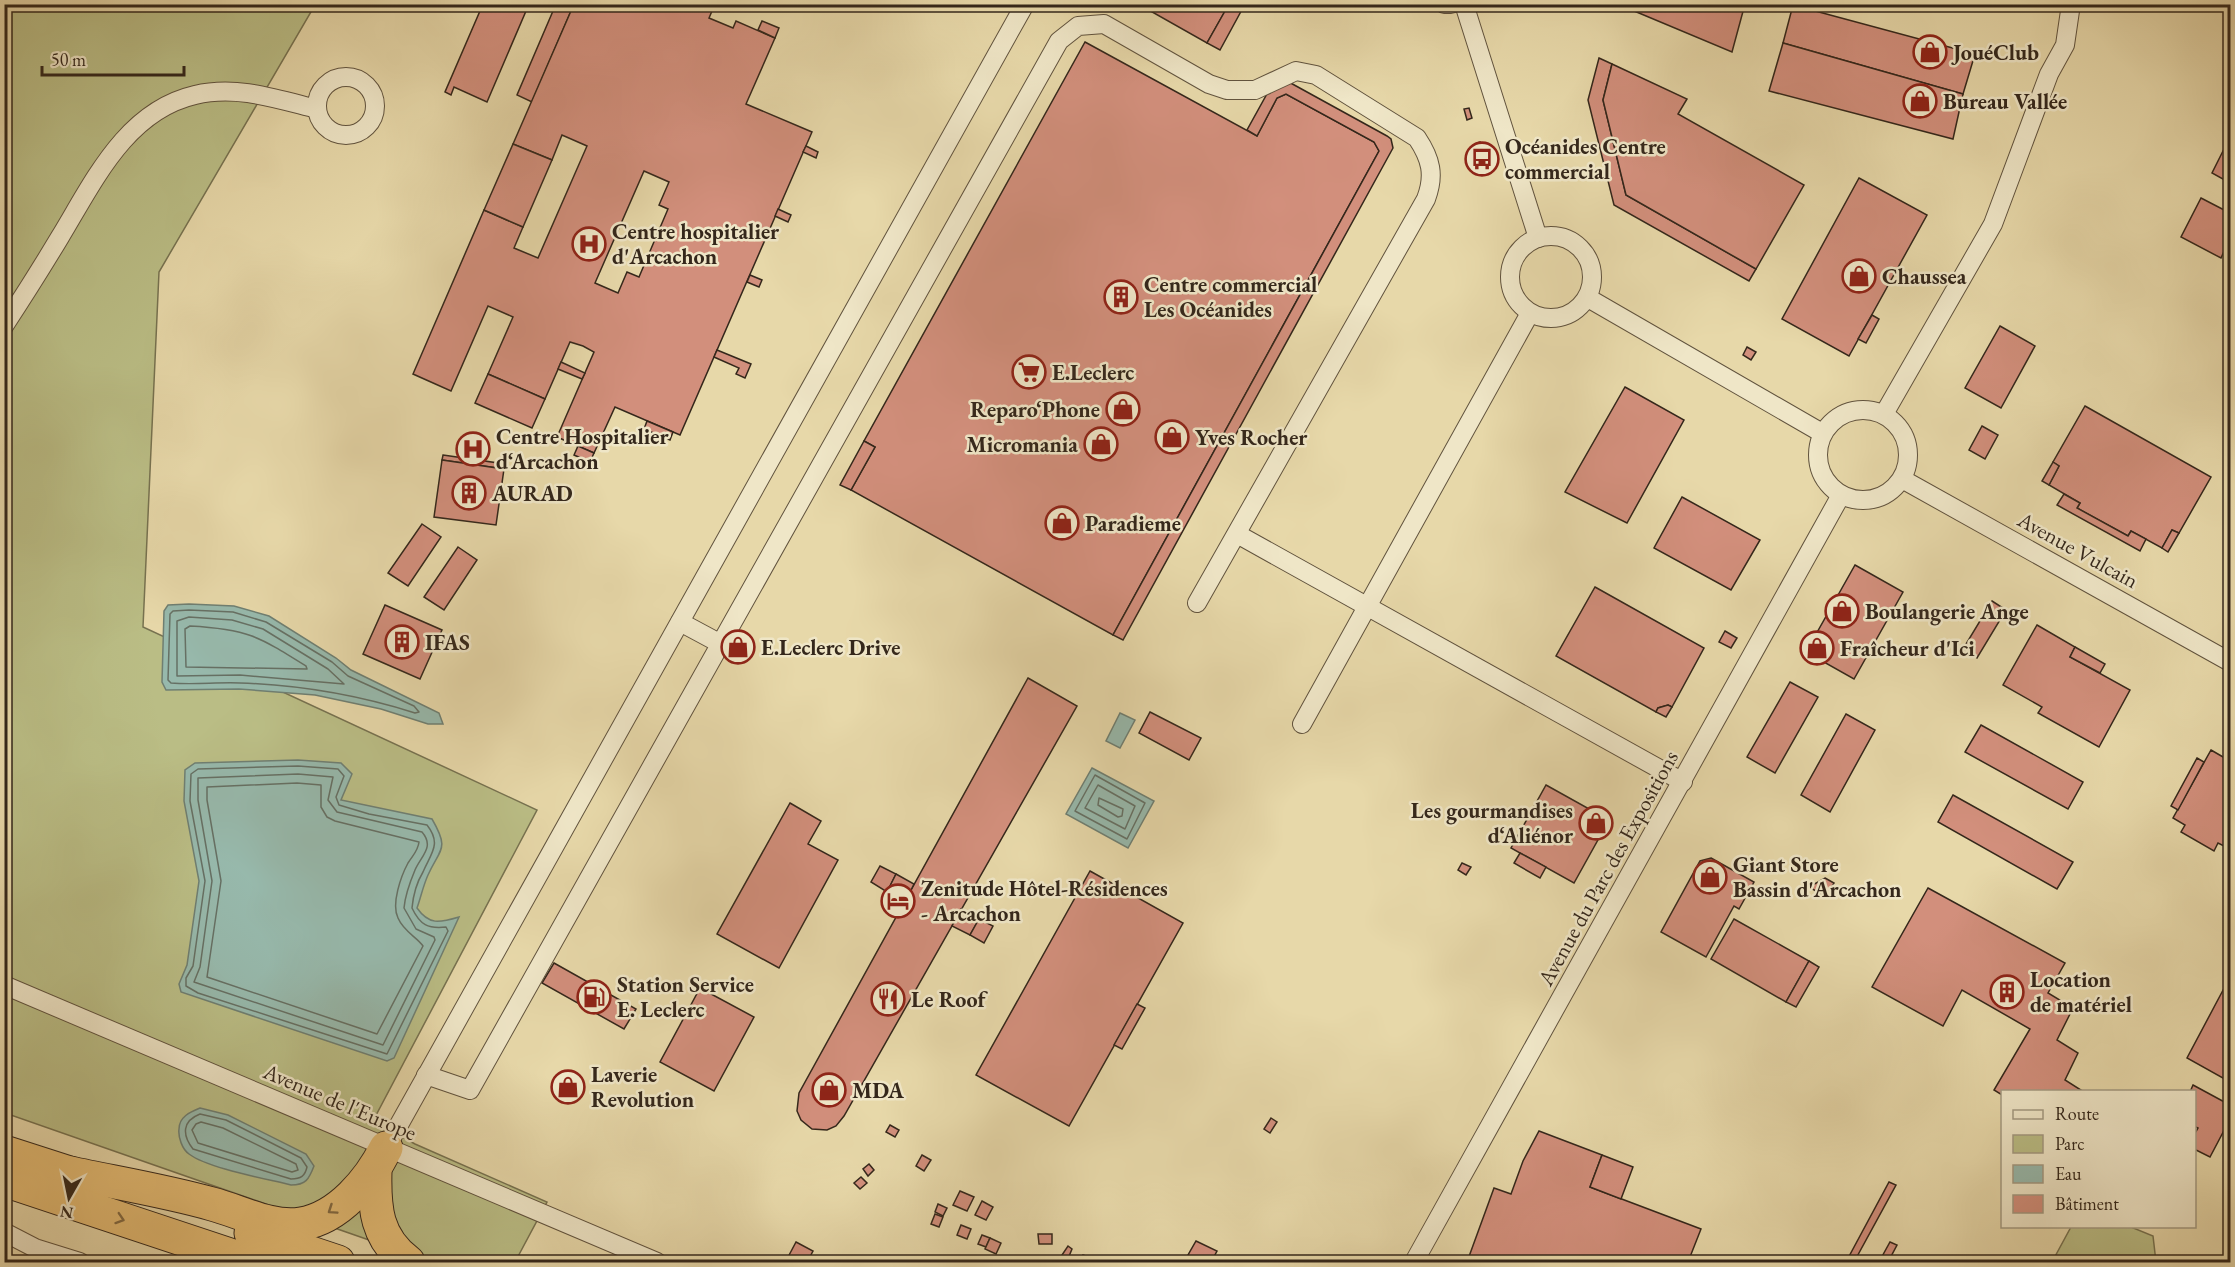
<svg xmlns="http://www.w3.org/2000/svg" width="2235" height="1267" viewBox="0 0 2235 1267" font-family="'EB Garamond',serif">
<rect width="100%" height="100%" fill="#e7d8a9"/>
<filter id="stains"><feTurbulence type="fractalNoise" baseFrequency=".00333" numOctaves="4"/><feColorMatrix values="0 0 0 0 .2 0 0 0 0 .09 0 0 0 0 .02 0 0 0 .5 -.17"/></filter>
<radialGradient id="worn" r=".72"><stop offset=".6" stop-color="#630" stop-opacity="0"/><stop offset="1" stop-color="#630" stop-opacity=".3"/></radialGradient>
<!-- green -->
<g fill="#babd85" stroke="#777250" stroke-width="1.5">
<polygon points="4,5 315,5 159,272 143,627 537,810 373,1121 415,1144 547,1202 515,1262 432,1262 5,1113"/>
<polygon points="2071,1227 2131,1227 2153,1236 2156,1262 2052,1262"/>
</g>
<!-- water -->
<g fill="#97b9ac" stroke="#6f7f72" stroke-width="1.5">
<polygon points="189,604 234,606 269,616 336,658 351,670 439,713 443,724 428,724 381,709 315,695 239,689 166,690 162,682 164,611 168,605"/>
<polygon points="1120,713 1135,720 1120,748 1106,741"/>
<path d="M298,760L341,763L352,774L341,800L432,819C450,850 440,848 428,875C423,886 421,897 417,908C429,925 439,923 459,917L394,1058L387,1061L181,992L179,984L187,965L199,881L184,801L185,770L195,763Z"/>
<polygon points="1092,768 1154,801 1128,848 1066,814"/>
<path d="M200,1108L228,1115L306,1154L314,1166C309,1179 306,1185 291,1185C267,1179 207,1168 189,1154C182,1149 178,1137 179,1129C179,1117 190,1112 200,1108Z"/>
</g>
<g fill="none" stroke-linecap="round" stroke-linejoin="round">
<!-- shore -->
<g stroke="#667064" stroke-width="1.5">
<path d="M189,610L233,612L266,622L332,662L348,676L414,706L419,712L415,713C358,695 300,685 240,683C217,682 194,685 171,683L168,680L170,614L173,611Z"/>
<polygon points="189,617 232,620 263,629 328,669 344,684 240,675 177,676 177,621"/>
<path d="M190,626C247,629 258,636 306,666L307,669L186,667L185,629Z"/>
<path d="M298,766L338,769L344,776L336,797L339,805L369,814L427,825C442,844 431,853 423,872C417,882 413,897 412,908C420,925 428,929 446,927L448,931L387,1054L198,993L186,986V978L193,966L205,881L190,801L191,774L198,769Z"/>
<path d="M298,774L333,777L328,800L337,812L422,832C435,847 421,856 415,870C410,882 405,896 404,908L416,929L434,937L435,940L383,1045L194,982L200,967L212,881L198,800V778Z"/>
<polygon points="1095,775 1145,803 1127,839 1075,811"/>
<path d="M297,783L321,785V807L327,817L335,821L419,842C418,851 413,855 408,863C401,876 391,904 398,918C404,932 417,937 423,946L377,1034L207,977L221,881L207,800V787Z"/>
<polygon points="1098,785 1135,806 1125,829 1085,808"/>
<polygon points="1099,798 1123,809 1122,816 1118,817 1098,805"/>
<path d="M200,1114L226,1120L301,1158L307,1167C305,1176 301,1179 291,1179L193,1149C182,1135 182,1121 200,1114Z"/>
<polygon points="201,1122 223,1128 296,1164 298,1170 292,1172 198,1143 192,1130 196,1124"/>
</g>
</g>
<!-- building -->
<g fill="#d28f7c" stroke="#34271b" stroke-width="1.5" fill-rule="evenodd">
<polygon points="483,4 529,4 487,102 454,87 451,95 445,92"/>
<polygon points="556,4 574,4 532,102 517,95"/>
<path d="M574,4H715L709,18L733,28L736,21L775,38L746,104L812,132L680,435L615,407L594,453L557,437L594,352L583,346L570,342L545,399L488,374L513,317L488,306L451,391L413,374L484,210L523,227L514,248L538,258L587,146L562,135L552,160L513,144ZM644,171L669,182L659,205L668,209L639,277L627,272L618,293L595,283Z"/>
<polygon points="1138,4 1229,4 1207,43"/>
<polygon points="1229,4 1245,4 1220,50 1207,43"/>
<polygon points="1628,4 1745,4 1732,52 1627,8"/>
<polygon points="1919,4 1946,4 1944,11"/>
<polygon points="1793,5 1975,54 1963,94 1783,43"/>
<polygon points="762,21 779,28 775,38 758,30"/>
<polygon points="1085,42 1257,136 1277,98 1286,94 1374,142 1379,151 1113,635 851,490 875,447 864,441"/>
<polygon points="1783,43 1963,94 1953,139 1769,91"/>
<polygon points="1599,58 1612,64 1603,100 1626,195 1756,269 1749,281 1614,205 1588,100"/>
<polygon points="1612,64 1687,99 1678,114 1804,185 1756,269 1626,195 1603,100"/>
<polygon points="1287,81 1387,136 1391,139 1393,148 1123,640 1113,635 1379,151 1374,142 1286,94 1277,98 1257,136 1247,130 1273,83"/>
<polygon points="1469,108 1472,118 1467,120 1464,109"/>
<polygon points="2230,137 2230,183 2212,173"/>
<polygon points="1480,142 1483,153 1478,154 1475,144"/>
<polygon points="513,144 552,160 523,227 484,210"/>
<polygon points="806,146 818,152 816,158 803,152"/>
<polygon points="1859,178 1927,215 1849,356 1782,319"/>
<polygon points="2201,198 2230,213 2230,238 2221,258 2181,237"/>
<polygon points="778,209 791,215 788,222 775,216"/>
<polygon points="750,275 762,280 759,287 747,282"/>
<polygon points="1872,315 1879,319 1866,343 1858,339"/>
<polygon points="2000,326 2035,346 2001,408 1965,388"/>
<polygon points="1747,347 1756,352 1751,360 1743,355"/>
<polygon points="717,350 751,364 745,378 736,374 739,368 714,357"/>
<polygon points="561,362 585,373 582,379 558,369"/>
<polygon points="488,374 545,399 532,428 475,403"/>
<polygon points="1625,387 1684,420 1627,523 1565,492"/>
<polygon points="2085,406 2211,477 2179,533 2172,530 2162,548 2131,531 2128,536 2077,508 2080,503 2049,485 2059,466 2053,462"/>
<polygon points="647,421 673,432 670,440 644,429"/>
<polygon points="1982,426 1998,435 1985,459 1969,450"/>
<polygon points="864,441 875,447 851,490 840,485"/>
<polygon points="578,446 594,453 590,462 574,455"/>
<polygon points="443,455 505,464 504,469 442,460"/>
<polygon points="442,460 504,469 496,525 434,517"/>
<polygon points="2053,462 2059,466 2049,485 2042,481"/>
<polygon points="2064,494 2080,503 2077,508 2128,536 2131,531 2146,539 2140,551 2057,505"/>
<polygon points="1682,497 1760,540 1731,590 1654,548"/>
<polygon points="422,524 441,537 408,586 388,573"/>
<polygon points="2172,530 2179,533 2168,552 2162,548"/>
<polygon points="458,547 477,560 444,610 424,597"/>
<polygon points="1855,565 1903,592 1854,679 1806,652"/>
<polygon points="1595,587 1704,648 1672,707 1668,705 1658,708 1656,712 1556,656"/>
<polygon points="1992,601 2006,610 1977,658 1963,649"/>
<polygon points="385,605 442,630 420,679 363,654"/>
<polygon points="2037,625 2075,647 2070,657 2130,690 2099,747 2038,713 2042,707 2003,685"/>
<polygon points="1725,631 1737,638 1731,648 1719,642"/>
<polygon points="2075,647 2105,664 2100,673 2070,657"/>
<polygon points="1028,678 1077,706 844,1116 836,1126 827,1130 812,1129 801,1120 797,1111 799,1093"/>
<polygon points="1790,682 1818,697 1775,773 1747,757"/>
<polygon points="1668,705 1672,707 1666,717 1656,712 1658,708"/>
<polygon points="1150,712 1201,738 1189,760 1139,733"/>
<polygon points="1846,714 1875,730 1830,812 1801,795"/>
<polygon points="1981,725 2083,782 2068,809 1965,752"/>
<polygon points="2211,750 2230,761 2230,839 2228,838 2224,846 2218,843 2214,851 2181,832 2185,825 2173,818"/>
<polygon points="2197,758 2204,762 2178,810 2171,806"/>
<polygon points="1546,785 1609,820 1574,883 1511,848"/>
<polygon points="1953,795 2073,862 2057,889 1938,822"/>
<polygon points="790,803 821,821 808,844 838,860 779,968 717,934"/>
<polygon points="1520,853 1546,867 1540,878 1514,863"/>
<polygon points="1711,858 1754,882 1739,909 1734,906 1706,957 1661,932 1700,861"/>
<polygon points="1462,863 1471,867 1466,875 1458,870"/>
<polygon points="880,866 896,874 887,892 871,882"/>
<polygon points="1090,871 1183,923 1069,1126 976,1075"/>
<polygon points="896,874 914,884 906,900 887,892"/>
<polygon points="1825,878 1834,883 1826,897 1809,887"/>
<polygon points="1928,888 2065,963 2048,993 2073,1008 2057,1040 2078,1053 2065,1080 2084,1092 2002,1092 2002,1095 1994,1090 2030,1029 1962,990 1943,1026 1872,987"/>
<polygon points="961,909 979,919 970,935 952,926"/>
<polygon points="979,919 993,926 984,943 970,935"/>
<polygon points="1734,919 1809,961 1786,1002 1711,959"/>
<polygon points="1809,961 1819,967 1796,1007 1786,1002"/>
<polygon points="554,963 636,1009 624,1029 542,983"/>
<polygon points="2230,977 2230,1082 2187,1058"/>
<polygon points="700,988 754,1017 714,1091 660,1062"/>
<polygon points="1137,1004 1145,1008 1122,1049 1114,1045"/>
<polygon points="2193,1085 2230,1105 2230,1119 2210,1157 2194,1149 2194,1135 2198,1128 2194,1126 2194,1092 2190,1092"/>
<polygon points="1271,1118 1277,1122 1270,1133 1264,1129"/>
<polygon points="890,1125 899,1130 895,1137 886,1132"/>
<polygon points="1539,1131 1602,1155 1590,1187 1701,1229 1688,1262 1467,1262 1494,1188 1511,1194 1523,1161"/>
<polygon points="922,1155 931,1160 924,1171 916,1166"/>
<polygon points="1602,1155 1633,1167 1621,1199 1590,1187"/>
<polygon points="869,1164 874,1170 868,1176 863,1169"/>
<polygon points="861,1177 867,1183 860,1189 854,1183"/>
<polygon points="1889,1182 1896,1185 1854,1262 1846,1262"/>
<polygon points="960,1191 974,1197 967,1211 953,1205"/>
<polygon points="2230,1193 2230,1206 2225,1203"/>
<polygon points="982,1201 993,1207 986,1220 975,1215"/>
<polygon points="938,1204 947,1208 943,1216 935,1212"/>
<polygon points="935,1214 943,1217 939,1227 931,1224"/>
<polygon points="961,1225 971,1229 967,1239 957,1235"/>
<polygon points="1038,1234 1052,1234 1052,1244 1039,1244"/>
<polygon points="982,1235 990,1238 986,1247 978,1244"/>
<polygon points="990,1238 1001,1243 996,1254 985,1249"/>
<polygon points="1196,1241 1217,1251 1211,1262 1203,1262 1188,1255"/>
<polygon points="796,1242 813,1251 807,1262 795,1262 787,1259"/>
<polygon points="1890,1242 1897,1245 1888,1262 1879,1262"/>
<polygon points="1068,1246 1072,1249 1067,1261 1060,1258"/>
<polygon points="1083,1255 1094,1259 1093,1262 1081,1262"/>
<polygon points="1172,1257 1184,1262 1170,1262"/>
<polygon points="1437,1258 1450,1262 1434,1262"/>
</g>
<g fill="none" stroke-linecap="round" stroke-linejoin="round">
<defs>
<g id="street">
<polyline points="1444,4 1451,4"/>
<polyline points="1464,4 1538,238"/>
<circle cx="346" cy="106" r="29"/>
<circle cx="1551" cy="277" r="41"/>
<polyline points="1588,298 1822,433"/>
<path d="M4,326C23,297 42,267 60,237C94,181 126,111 195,95C237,85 277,99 317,109"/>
<circle cx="1863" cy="455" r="45"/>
<polyline points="1884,414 1993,224 2049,74 2065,45 2071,4"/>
<polyline points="1902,479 2230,662"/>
<polyline points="1237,534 1683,782"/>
<polyline points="680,622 721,644"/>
<polyline points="1302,724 1530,313"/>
<polyline points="4,985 657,1262"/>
<path d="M426,1075L470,1090L1059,41L1078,26L1104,24L1209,84L1227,90H1255L1296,71L1316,75L1417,138C1431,159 1435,175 1426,199L1197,603"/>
<polyline points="386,1148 1025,4"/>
<polyline points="4,1232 35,1248 80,1262"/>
<polyline points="1414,1262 1841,495"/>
</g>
<g id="highway">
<polyline points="4,1152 91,1180"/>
<path d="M375,1171C374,1208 376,1238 408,1262"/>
<path d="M70,1173C117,1183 166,1191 212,1204C239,1211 272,1229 301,1224C339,1218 370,1180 386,1148"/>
<polyline points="4,1180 251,1262"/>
<polyline points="251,1233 338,1262"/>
</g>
</defs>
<!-- street casing -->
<use href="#street" stroke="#61533e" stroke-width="20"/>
<!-- highway casing -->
<use href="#highway" stroke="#34271b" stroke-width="35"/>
<!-- street -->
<use href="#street" stroke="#efe6c7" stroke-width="18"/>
<!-- highway -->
<use href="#highway" stroke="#e4bc74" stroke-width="33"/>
</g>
<!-- one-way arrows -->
<defs><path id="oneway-chevron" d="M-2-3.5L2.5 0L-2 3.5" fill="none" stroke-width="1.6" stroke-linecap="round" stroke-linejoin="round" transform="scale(1.5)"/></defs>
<g stroke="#836a43">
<use href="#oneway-chevron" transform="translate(332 1210) rotate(146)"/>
<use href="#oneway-chevron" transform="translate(120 1219) rotate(18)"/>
</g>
<!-- icons -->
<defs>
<symbol id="shop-ring" viewBox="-11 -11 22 22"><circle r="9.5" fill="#efe6c7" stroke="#8f2418" stroke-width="1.5"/><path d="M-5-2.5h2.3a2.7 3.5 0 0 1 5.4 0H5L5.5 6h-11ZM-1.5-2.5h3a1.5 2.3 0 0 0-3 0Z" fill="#8f2418"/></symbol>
<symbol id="bus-ring" viewBox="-11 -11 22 22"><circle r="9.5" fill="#efe6c7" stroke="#8f2418" stroke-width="1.5"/><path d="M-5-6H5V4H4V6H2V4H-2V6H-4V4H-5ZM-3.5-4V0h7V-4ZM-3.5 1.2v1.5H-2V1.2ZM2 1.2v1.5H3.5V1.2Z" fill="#8f2418"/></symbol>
<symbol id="hospital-ring" viewBox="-11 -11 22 22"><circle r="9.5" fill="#efe6c7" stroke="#8f2418" stroke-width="1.5"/><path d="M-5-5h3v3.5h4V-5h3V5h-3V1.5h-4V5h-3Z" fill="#8f2418"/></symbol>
<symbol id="building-ring" viewBox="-11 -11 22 22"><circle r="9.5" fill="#efe6c7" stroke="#8f2418" stroke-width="1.5"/><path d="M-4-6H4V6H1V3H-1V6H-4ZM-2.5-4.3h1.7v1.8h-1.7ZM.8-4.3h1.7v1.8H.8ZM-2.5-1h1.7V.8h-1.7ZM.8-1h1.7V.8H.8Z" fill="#8f2418"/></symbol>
<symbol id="supermarket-ring" viewBox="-11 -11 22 22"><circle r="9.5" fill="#efe6c7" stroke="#8f2418" stroke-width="1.5"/><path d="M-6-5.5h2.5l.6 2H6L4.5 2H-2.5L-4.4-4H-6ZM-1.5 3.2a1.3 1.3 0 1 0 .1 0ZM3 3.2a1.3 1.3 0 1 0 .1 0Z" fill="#8f2418"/></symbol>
<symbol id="hotel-ring" viewBox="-11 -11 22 22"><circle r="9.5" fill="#efe6c7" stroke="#8f2418" stroke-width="1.5"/><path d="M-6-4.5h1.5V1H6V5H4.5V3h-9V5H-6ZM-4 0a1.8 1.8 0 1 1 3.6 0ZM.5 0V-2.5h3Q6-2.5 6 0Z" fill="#8f2418"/></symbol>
<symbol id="fuel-ring" viewBox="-11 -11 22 22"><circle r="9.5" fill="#efe6c7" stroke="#8f2418" stroke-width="1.5"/><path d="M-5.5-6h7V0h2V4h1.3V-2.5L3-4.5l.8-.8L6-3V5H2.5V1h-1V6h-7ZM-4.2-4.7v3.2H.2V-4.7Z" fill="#8f2418"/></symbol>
<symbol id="restaurant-ring" viewBox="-11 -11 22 22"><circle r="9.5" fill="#efe6c7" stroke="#8f2418" stroke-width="1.5"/><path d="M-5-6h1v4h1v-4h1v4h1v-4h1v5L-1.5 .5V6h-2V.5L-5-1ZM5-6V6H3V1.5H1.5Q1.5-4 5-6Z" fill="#8f2418"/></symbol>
</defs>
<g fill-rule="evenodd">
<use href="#shop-ring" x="1911" y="33" width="38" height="38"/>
<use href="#shop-ring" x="1901" y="82" width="38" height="38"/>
<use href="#bus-ring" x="1463" y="140" width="38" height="38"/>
<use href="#hospital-ring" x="570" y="225" width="38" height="38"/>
<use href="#shop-ring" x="1840" y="257" width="38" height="38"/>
<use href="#building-ring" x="1102" y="278" width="38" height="38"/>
<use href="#supermarket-ring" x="1010" y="353" width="38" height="38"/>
<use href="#shop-ring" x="1104" y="390" width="38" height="38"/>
<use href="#shop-ring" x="1153" y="418" width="38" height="38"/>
<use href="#shop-ring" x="1082" y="425" width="38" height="38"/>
<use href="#hospital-ring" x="454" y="430" width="38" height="38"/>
<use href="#building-ring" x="450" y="474" width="38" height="38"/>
<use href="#shop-ring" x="1043" y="504" width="38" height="38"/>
<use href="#shop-ring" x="1823" y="592" width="38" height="38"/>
<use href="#building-ring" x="383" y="623" width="38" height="38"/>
<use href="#shop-ring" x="719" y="628" width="38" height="38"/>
<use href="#shop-ring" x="1798" y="629" width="38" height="38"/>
<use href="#shop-ring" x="1577" y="804" width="38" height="38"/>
<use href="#shop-ring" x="1691" y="858" width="38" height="38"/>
<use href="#hotel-ring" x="879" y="882" width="38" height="38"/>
<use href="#building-ring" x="1988" y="973" width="38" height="38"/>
<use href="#fuel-ring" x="575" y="978" width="38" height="38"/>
<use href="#restaurant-ring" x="869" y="980" width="38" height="38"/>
<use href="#shop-ring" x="549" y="1068" width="38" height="38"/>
<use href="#shop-ring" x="810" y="1071" width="38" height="38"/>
</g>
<g text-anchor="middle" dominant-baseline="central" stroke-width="5" stroke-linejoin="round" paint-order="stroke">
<!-- poi labels -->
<g font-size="22" font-weight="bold" fill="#34271b" stroke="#efe6c7" text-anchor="start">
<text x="1953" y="52">JouéClub</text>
<text x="1943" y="101">Bureau Vallée</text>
<text x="1505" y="146">Océanides Centre<tspan x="1505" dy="25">commercial</tspan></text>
<text x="612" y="231">Centre hospitalier<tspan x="612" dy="25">d'Arcachon</tspan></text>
<text x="1882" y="276">Chaussea</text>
<text x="1144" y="284">Centre commercial<tspan x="1144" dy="25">Les Océanides</tspan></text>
<text x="1052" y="372">E.Leclerc</text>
<text x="1100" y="409" text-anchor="end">Reparo‘Phone</text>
<text x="496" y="436">Centre Hospitalier<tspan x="496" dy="25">d‘Arcachon</tspan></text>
<text x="1195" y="437">Yves Rocher</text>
<text x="1078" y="444" text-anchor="end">Micromania</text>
<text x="492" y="493">AURAD</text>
<text x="1085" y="523">Paradieme</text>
<text x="1865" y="611">Boulangerie Ange</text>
<text x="425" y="642">IFAS</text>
<text x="761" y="647">E.Leclerc Drive</text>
<text x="1840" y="648">Fraîcheur d'Ici</text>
<text x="1573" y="810" text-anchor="end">Les gourmandises<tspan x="1573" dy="25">d‘Aliénor</tspan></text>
<text x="1733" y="864">Giant Store<tspan x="1733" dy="25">Bassin d'Arcachon</tspan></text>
<text x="921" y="888">Zenitude Hôtel-Résidences<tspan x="921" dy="25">- Arcachon</tspan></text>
<text x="2030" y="979">Location<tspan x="2030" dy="25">de matériel</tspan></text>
<text x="617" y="984">Station Service<tspan x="617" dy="25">E. Leclerc</tspan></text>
<text x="911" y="999">Le Roof</text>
<text x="591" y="1074">Laverie<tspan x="591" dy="25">Revolution</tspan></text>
<text x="852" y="1090">MDA</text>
</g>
<!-- street labels -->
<g font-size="22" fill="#34271b" stroke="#efe6c7">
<text transform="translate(2078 550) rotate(29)">Avenue Vulcain</text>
<text transform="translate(1608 868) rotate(-61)">Avenue du Parc des Expositions</text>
<text transform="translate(340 1102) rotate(23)">Avenue de l'Europe</text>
</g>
</g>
<!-- margin -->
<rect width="2235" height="1267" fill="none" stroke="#e7d8a9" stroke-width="24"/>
<rect x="6" y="6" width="2223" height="1255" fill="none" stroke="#34271b" stroke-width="3"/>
<rect x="12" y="12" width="2211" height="1243" fill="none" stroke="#34271b" stroke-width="1.5"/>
<!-- legend -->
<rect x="2001" y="1090" width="195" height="138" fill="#efe6c7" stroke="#a49a82" stroke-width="1.5"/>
<rect x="2013" y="1110" width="30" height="9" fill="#efe6c7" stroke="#a49a82" stroke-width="1.5"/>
<text x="2055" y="1120" font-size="18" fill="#34271b">Route</text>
<rect x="2013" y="1135" width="30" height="18" fill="#babd85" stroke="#a49a82" stroke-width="1.5"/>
<text x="2055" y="1150" font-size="18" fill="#34271b">Parc</text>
<rect x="2013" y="1165" width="30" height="18" fill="#97b9ac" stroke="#a49a82" stroke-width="1.5"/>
<text x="2055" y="1180" font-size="18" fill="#34271b">Eau</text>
<rect x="2013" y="1195" width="30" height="18" fill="#d28f7c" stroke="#a49a82" stroke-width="1.5"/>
<text x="2055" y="1210" font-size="18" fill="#34271b">Bâtiment</text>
<!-- north arrow -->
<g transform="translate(69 1198) rotate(189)" stroke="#efe6c7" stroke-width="4.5" paint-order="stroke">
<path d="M0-4.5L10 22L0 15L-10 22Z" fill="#34271b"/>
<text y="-9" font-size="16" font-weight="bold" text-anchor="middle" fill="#34271b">N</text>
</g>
<!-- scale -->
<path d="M42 66v9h142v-9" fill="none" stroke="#34271b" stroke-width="3"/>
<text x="51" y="66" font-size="18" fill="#34271b" stroke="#efe6c7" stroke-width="4.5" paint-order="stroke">50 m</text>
<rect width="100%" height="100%" filter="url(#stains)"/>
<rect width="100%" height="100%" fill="url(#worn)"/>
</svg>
